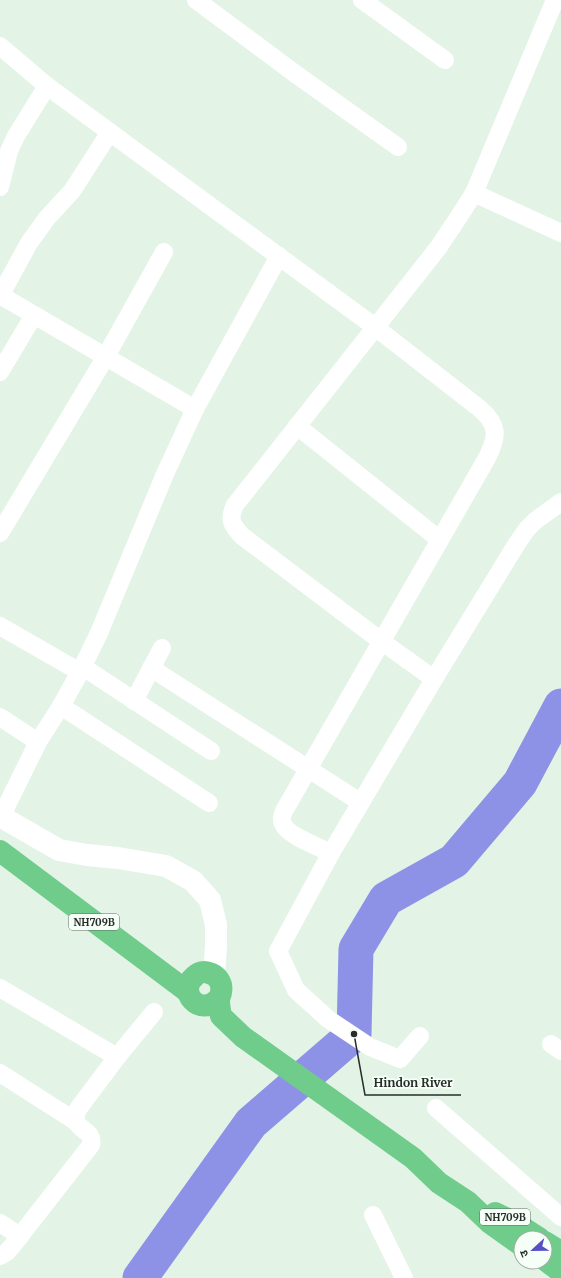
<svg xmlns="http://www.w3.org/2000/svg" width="561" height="1278" viewBox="0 0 561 1278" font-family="Merriweather,'Noto Sans Devanagari',serif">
<rect width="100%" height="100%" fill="#e3f4e7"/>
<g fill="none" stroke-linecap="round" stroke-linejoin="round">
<!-- river -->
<polyline stroke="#8e92e7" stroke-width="35" points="140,1278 251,1123 354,1034 356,949 386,899 454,861 520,783 561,706"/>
<!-- street -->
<g stroke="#fff" stroke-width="18">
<polyline points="196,0 297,75 398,147"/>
<polyline points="362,0 445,60"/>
<path d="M0,46L47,86L375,327L479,408C499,425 498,436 487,458L284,811C282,816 281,819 283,824C287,835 319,847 331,853"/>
<polyline points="0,187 9,151 16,136 47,86"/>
<polyline points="474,193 561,233"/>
<polyline points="0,295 195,409"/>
<polyline points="0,296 29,243 47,218 72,191 110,132"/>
<polyline points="0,372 34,315"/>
<polyline points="297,426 440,540"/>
<polyline points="0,533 105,358 164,252"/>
<polyline points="0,626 80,672"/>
<polyline points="83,667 211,751"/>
<polyline points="151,668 360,802"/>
<path d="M434,679L381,641L242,536C232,525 228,520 235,505L438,248L460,215L474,193L555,0"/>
<polyline points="134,701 162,648"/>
<polyline points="61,706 209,803"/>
<polyline points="0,717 38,742"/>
<polyline points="1,817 38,742 61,706 80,672 99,633 165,474 195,409 279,256"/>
<polyline points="0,988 117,1057"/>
<polyline points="420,1036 400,1059 370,1047 328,1019 296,990 278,951 331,853 434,679 516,545 527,529 535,521 561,502"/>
<polyline points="551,1044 561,1051"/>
<polyline points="0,1073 75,1121"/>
<polyline points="436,1108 561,1217"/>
<polyline points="373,1215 404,1278"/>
<polyline points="0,1223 20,1236"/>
<path d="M0,1256L7,1252L13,1245L91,1145C95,1126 68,1132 78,1109L117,1057L154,1012"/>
</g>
<!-- secondary -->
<polyline stroke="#fff" stroke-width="22" points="0,816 59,850 87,855 118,858 166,866 193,881 210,900 216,925 216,946 214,975"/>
<!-- highway -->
<g stroke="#6fcc8b" stroke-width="22">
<polyline points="0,851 188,992"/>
<path d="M219,998C200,1019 176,991 195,976C199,972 204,971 209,973C217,975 223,983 221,992C221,995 219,997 219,1000C219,1005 220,1011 221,1016L243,1037L413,1158L439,1183L468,1202L490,1223L521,1245"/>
<polyline points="495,1213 514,1222 539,1238"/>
<polyline points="545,1242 561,1252"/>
<polyline points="545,1260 561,1272"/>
</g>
</g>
<g text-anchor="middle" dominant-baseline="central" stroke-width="3.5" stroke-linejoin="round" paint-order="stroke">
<!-- shield labels -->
<g fill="#f5fff7" stroke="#656c66" stroke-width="1">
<rect x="69" y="914" width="50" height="16" rx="3"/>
<rect x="480" y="1209" width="50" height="16" rx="3"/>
</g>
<g font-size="10" font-weight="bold" fill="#272d28">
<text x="94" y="922">NH709B</text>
<text x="505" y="1217">NH709B</text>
</g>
</g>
<!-- callouts -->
<path fill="none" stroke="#272d28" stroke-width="1.5" d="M354 1034L365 1095H461"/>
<circle fill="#272d28" stroke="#f5fff7" stroke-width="1.5" cx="354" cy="1034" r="4"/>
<g font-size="12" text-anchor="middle" font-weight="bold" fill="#272d28" stroke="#f5fff7" stroke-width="3.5" stroke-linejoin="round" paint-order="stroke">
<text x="413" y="1087">Hindon River</text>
</g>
<!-- north arrow -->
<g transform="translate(533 1250) rotate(248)"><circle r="19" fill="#f5fff7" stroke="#a3aba4"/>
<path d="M0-3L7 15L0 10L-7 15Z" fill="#564fc7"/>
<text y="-6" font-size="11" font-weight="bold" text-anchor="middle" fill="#272d28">उ</text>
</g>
</svg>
